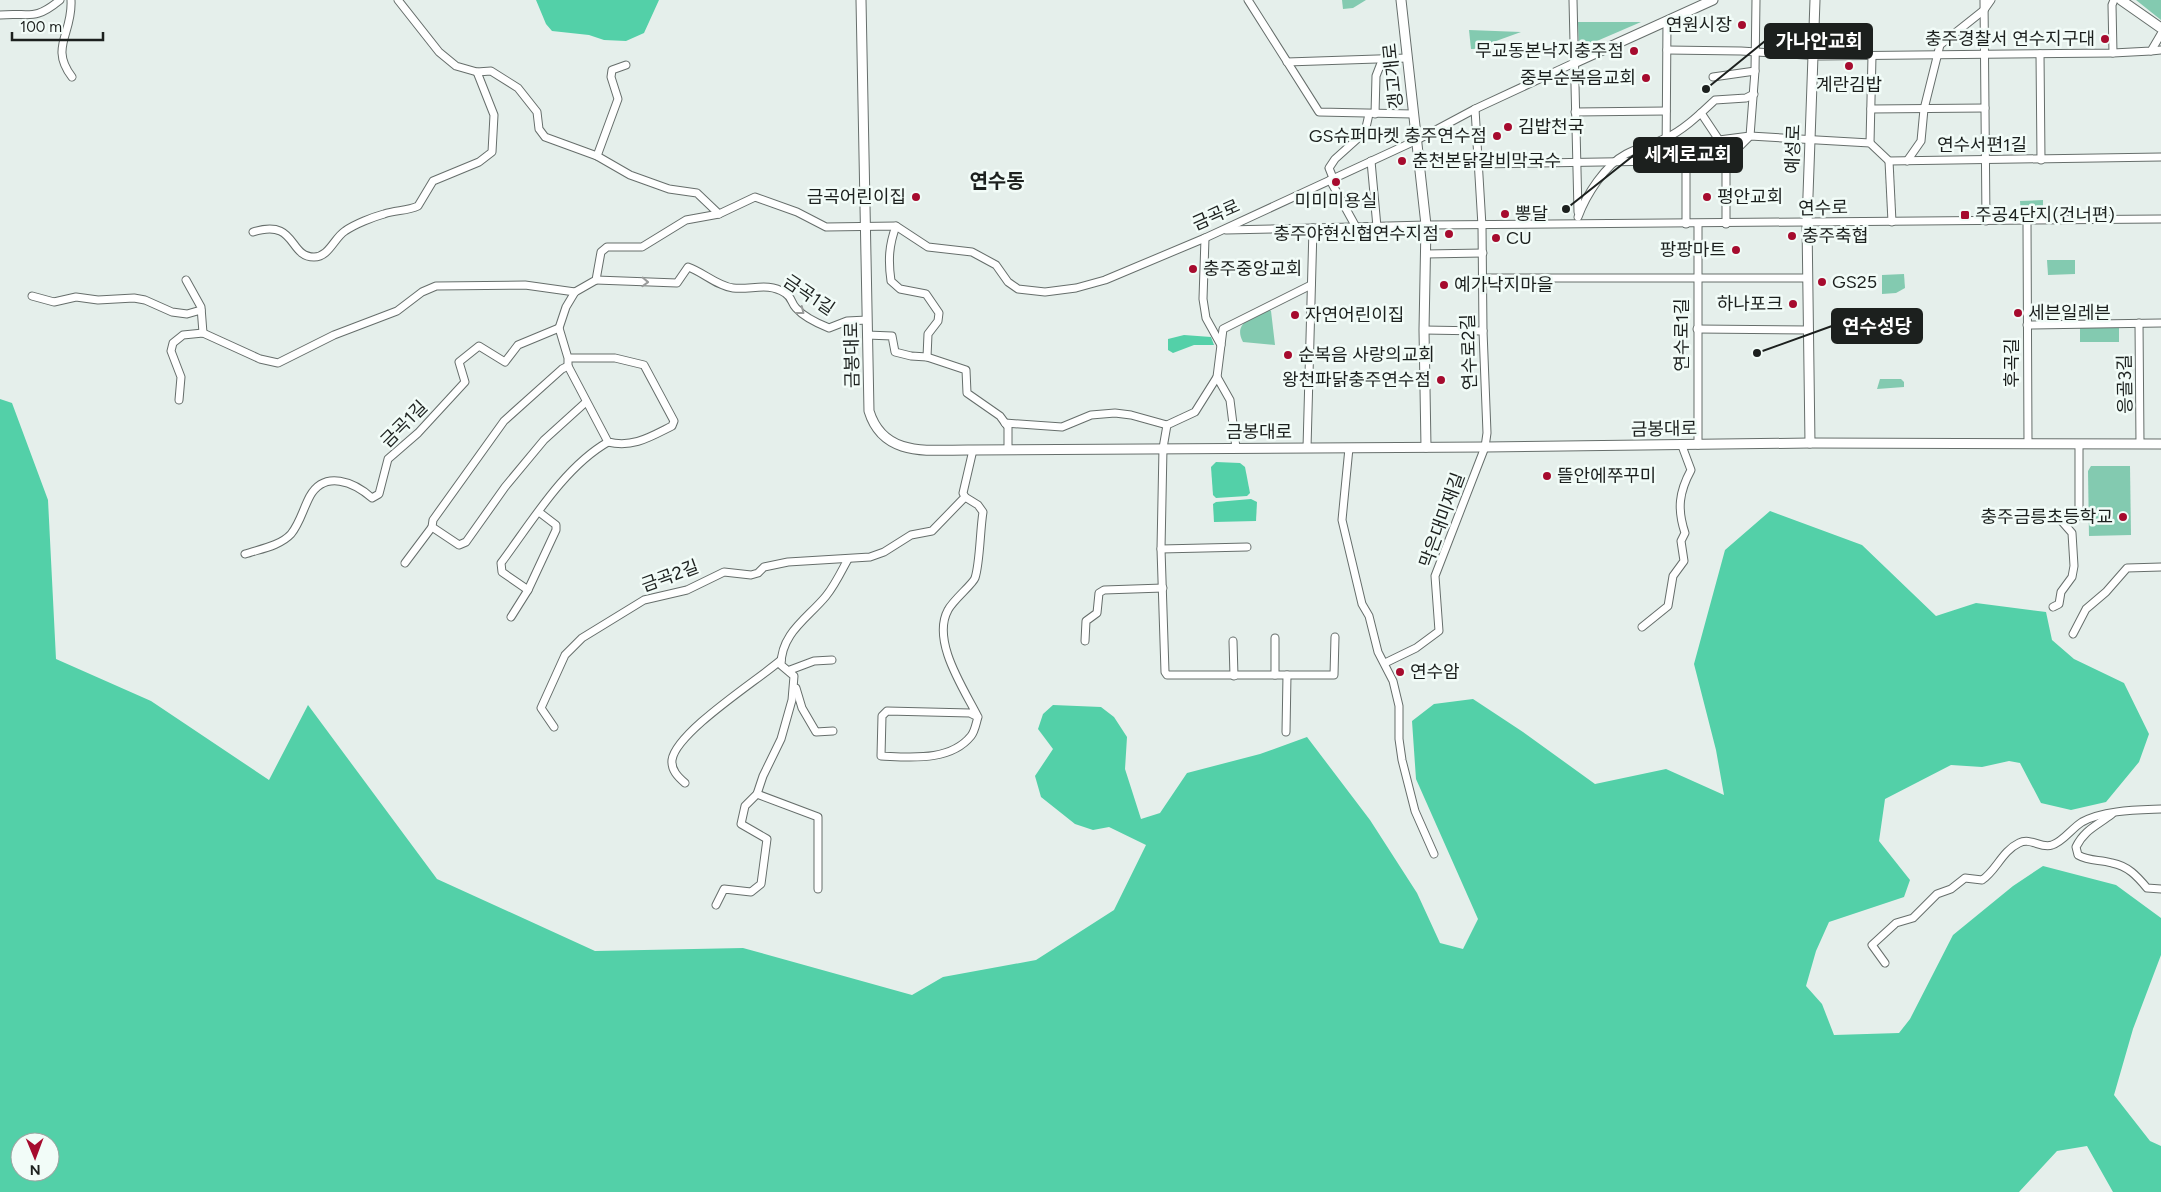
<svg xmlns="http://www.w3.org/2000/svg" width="2161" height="1192" viewBox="0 0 2161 1192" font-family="Figtree,'Noto Sans KR',sans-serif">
<rect width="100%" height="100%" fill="#e5efeb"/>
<!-- green -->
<g fill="#83cab0">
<polygon points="1342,0 1366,0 1353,8 1343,9"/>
<polygon points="2136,0 2161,0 2161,20"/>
<polygon points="1578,22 1641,22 1583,47 1579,47"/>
<polygon points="1469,30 1521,32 1474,49 1471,49"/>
<polygon points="2043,200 2043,212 2021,213 2020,201"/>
<polygon points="2047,260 2075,260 2075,274 2048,275"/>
<polygon points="1904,274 1905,288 1896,293 1882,294 1882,275"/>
<path d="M1268,309L1271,311L1275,345L1243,342C1232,322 1255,316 1268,309Z"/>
<rect x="2080" y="328" width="39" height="14"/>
<polygon points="1880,379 1901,379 1904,382 1904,387 1877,389"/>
<polygon points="2091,466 2130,466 2131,535 2089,536 2088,471"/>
</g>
<!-- forest -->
<g fill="#53d0a8" fill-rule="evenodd">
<polygon points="536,0 659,0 644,33 626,41 604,40 589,35 552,31 546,24"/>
<polygon points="1184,335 1211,337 1214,345 1194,345 1173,353 1168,350 1168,339"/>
<path d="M0,399L12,403L48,500L56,659L151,701L269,780L308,705L437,879L595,951L743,948L912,995L943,977L1036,960L1114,910L1146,845L1109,827L1093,830L1075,824L1041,797L1035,776L1053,749L1038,729L1043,714L1053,705L1101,707L1114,717L1127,737L1125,769L1141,819L1160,813L1187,773L1260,754L1307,737L1370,820L1417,893L1440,943L1463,949L1478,919L1416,779L1412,721L1434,704L1473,699L1523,732L1595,784L1666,769L1724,795L1716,750L1694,664L1725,550L1770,511L1862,545L1936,616L1976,603L2046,612L2052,640L2074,659L2124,683L2149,734L2139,762L2106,802L2071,810L2041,803L2020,763L2009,761L1982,767L1951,765L1885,799L1879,841L1910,880L1904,897L1829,922L1816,951L1806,986L1822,1004L1834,1035L1899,1033L1910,1019L1953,935L2013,886L2043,866L2116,885L2161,918V955L2133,1029L2114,1095L2150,1141L2161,1146V1192H2113L2087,1146L2057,1151L2019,1192H0ZM20,1142H50V1172H20Z"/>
<polygon points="1216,462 1240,463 1245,467 1250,493 1247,496 1216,498 1213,495 1211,467"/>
<polygon points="1251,499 1257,502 1256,521 1214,522 1213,504 1216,502"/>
</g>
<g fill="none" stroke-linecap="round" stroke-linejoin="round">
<defs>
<g id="minor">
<path d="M71,0C73,34 49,47 72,77"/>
<polyline points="398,0 439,52 456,66 477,72 491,71 518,88 537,112 539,129 545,137 597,156 630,175 669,189 697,193 719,214"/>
<polyline points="1248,0 1319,112 1413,114"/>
<polyline points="1573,0 1578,212"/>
<polyline points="1984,0 1986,221"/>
<path d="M0,15C30,12 33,22 60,0"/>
<polyline points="1667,50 1741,51 1820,56 2113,53 2151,51 2161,34"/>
<polyline points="2151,51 2161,50"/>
<polyline points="2113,53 2112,5 2114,0"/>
<polyline points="2040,54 2041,160"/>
<polyline points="1287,62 1407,58"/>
<polyline points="1713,77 1755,71"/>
<polyline points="1871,109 1985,108"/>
<polyline points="1575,112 1666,111"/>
<polyline points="1701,113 1719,140 1750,136 1755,71 1756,0"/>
<polyline points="1375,114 1376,76 1383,58"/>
<polyline points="1870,143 1872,56"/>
<polyline points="597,156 618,99 611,77 612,70 626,65"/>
<polyline points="1714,160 1719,140"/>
<polyline points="1371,161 1377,227"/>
<polyline points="1666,161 1667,21"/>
<polyline points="1686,161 1686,224"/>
<polyline points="1889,161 1892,222"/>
<polyline points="1907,161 1921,141 1924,109 1940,45 1984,10 1991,0"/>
<polyline points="1478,164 1726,160 1750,136 1870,143 1889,161 2161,157"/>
<polyline points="1333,178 1329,168 1335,159 1365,132 1369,114"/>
<polyline points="1330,180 1356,227"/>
<path d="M1578,217C1586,195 1605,165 1626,154C1639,147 1653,144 1666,138C1684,130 1701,113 1715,100L1746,98L1754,94"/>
<polyline points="2027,222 2028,444"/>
<polyline points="1698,224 1698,445"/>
<polyline points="1726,224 1726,160"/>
<path d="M896,226C889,245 888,260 891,281L900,289L926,294L939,313L938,321L928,334L927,357"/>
<polyline points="1226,230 1313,228"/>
<path d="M253,232C297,218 288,257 314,257C329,257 334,238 345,231C355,224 373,217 384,214C396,210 407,211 418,206L433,181L479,162L492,152L494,115L477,72"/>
<polyline points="1205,238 1203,299 1206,318 1221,345 1217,377 1230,400 1236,448"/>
<polyline points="1426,254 1483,253"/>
<polyline points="1483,278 1808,278"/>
<polyline points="186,280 201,307 203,333"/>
<path d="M596,280L677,283L688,267C703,272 717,286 733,288C752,290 768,282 785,293C792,297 791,303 796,308C803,316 819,324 829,328L847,321L867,320"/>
<polyline points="32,296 54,302 76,297 98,300 134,298 145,300 172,312 187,314 201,310"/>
<polyline points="2139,323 2140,444"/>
<polyline points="2027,325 2161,323"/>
<polyline points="1697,329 1809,330"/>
<polyline points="1424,330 1483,331"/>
<polyline points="867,335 892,336 895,352 911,356 927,357 966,370 967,393 1000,416 1008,427 1008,449"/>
<polyline points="1221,345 1223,329 1311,285"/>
<path d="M568,358H615L644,365L674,421L672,426C650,437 633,448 608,442L568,366V358L559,328L566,307L575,292L596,280L601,252L607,247H642L686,220L719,214L755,197L797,212L826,227L896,226L928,247L972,252L996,265L1008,282L1018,289L1045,292L1076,288L1105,280L1205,238L1417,140L1475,109L1574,63"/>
<polyline points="568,366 562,369 504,421 433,520 432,527 459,545 466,542 505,487 544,440 586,402"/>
<polyline points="1217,377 1195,412 1167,425 1163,448 1161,549 1165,672 1167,675 1334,675 1335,637"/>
<polyline points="179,400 181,377 171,351 173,343 183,335 203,333 260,359 278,363 334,335 397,311 422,292 436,286 525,285 575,292"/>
<polyline points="1005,423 1062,427 1091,415 1115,413 1131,415 1167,425"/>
<polyline points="1307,448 1313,228 1426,225 2161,219"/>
<polyline points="1349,448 1342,520 1362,604 1369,616 1378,652 1393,681 1399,706 1399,739 1402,760 1415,811 1434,854"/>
<path d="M965,497L978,505L983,512C980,530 980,563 975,578C973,584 953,600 948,610C931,641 964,689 978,717C976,723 975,731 971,736C950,762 910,757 881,756L882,716L887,711L970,713L978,717"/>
<path d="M539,512L556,525V530L528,590L502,572L501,563C531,523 564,467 608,442"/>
<polyline points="2058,517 2079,516 2079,445"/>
<polyline points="1161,549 1247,547"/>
<path d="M245,554C260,549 280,546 291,534C300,523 303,509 310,496C325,470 354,482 372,498L379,494L388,459L418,433L465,382L459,362L479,346L505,362L518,345L559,328"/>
<polyline points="405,563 432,527"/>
<polyline points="2053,607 2059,604 2061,592 2072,577 2074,566 2072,533 2058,517"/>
<polyline points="511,617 528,590"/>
<path d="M1642,627L1668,606L1673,576L1684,561L1681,541L1685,533C1677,509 1679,492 1691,470L1682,446"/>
<polyline points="2073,634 2086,609 2106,592 2127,568 2161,567"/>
<polyline points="1275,638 1275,675"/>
<polyline points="1085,641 1086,621 1097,613 1099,593 1104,590 1163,588"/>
<polyline points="1233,641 1234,676"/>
<polyline points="1385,663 1416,648 1439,631 1435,576 1485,447 1487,433 1483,331 1482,226 1475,109"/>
<polyline points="790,670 814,661 832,660"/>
<polyline points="796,688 802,708 816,732 833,731"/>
<polyline points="554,727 541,708 565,655 582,638 644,600 687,590 724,572 751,575 758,573 764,567 788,562 870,557 884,552 911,535 932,531 965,497 963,493 973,450"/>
<polyline points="1286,732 1287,675"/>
<path d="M685,783C678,777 671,770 672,760C676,732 758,680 781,660"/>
<polyline points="757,794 818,817 818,889"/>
<path d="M2112,814C2098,825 2084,830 2076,847L2078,855C2090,862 2100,859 2112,863C2128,866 2137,876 2147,888L2161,889"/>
<path d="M716,905L724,889L751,892L761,884L767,839L741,824L745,806L757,794L763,776L781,739L792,700L794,676L781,665C781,633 808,618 826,596C835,585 841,572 848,559"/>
<path d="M1885,963L1872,945L1896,923L1913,918L1937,894L1951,889L1965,878L1982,880C1996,871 2002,851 2019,843C2031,837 2041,849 2052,845C2063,842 2072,828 2082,822C2104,810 2137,810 2161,809"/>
</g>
<g id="tertiary">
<path d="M861,0L869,411C884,460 933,449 973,450L1485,447L1810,443L2161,444"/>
<polyline points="1401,0 1426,225 1424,330 1426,447"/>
<polyline points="2121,0 2161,28"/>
<polyline points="1574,63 1713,0"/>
<polyline points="1810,443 1807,223 1815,0"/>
</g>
</defs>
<!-- minor casing -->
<use href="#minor" stroke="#666e6b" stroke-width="9"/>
<!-- tertiary casing -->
<use href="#tertiary" stroke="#666e6b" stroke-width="11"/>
<!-- minor -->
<use href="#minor" stroke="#fff" stroke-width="7"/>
<!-- tertiary -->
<use href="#tertiary" stroke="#fff" stroke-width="9"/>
</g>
<!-- one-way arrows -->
<defs><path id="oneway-chevron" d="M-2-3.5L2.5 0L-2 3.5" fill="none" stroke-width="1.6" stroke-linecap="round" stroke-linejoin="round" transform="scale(1.25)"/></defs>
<g stroke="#999b9a">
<use href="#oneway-chevron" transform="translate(645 282) rotate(2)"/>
<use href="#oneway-chevron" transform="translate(801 311) rotate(38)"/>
</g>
<!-- markers -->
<g fill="#a60b2e" stroke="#f2fcf8" stroke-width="2">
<circle cx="1742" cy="25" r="5"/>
<circle cx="2105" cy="39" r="5"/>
<circle cx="1634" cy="51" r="5"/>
<circle cx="1849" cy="66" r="5"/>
<circle cx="1646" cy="78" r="5"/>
<circle cx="1508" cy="127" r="5"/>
<circle cx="1497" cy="136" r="5"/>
<circle cx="1402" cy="161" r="5"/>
<circle cx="1336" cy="182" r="5"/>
<circle cx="916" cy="197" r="5"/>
<circle cx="1707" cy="197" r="5"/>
<circle cx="1505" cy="214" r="5"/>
<rect x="1960" y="210" width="10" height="10" rx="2.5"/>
<circle cx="1449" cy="234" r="5"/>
<circle cx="1792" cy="236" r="5"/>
<circle cx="1496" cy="238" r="5"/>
<circle cx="1736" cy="250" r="5"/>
<circle cx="1193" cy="269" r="5"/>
<circle cx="1822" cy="282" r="5"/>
<circle cx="1444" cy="285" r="5"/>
<circle cx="1793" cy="304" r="5"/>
<circle cx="2018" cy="313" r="5"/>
<circle cx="1295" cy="315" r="5"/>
<circle cx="1288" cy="355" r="5"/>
<circle cx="1441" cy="380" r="5"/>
<circle cx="1547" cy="476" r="5"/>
<circle cx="2123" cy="517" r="5"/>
<circle cx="1400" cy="672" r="5"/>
</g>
<g text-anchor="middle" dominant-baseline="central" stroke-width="5" stroke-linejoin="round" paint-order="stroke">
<!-- poi labels -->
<g font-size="18" fill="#1c201e" stroke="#f2fcf8" text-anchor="start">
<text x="1732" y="25" text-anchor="end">연원시장</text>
<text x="2095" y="39" text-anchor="end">충주경찰서 연수지구대</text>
<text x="1624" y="51" text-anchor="end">무교동본낙지충주점</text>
<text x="1636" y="78" text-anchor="end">중부순복음교회</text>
<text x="1849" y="85" text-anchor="middle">계란김밥</text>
<text x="1518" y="127">김밥천국</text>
<text x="1487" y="136" text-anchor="end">GS슈퍼마켓 충주연수점</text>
<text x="1412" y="161">춘천본닭갈비막국수</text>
<text x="906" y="197" text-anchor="end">금곡어린이집</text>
<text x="1717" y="197">평안교회</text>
<text x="1336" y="201" text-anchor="middle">미미미용실</text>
<text x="1515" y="214">뽕달</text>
<text x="1975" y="215">주공4단지(건너편)</text>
<text x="1439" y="234" text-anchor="end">충주야현신협연수지점</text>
<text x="1802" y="236">충주축협</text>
<text x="1506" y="238">CU</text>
<text x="1726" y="250" text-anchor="end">팡팡마트</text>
<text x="1203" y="269">충주중앙교회</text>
<text x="1832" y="282">GS25</text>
<text x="1454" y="285">예가낙지마을</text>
<text x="1783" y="304" text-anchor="end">하나포크</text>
<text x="2028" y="313">세븐일레븐</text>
<text x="1305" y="315">자연어린이집</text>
<text x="1298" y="355">순복음 사랑의교회</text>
<text x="1431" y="380" text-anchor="end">왕천파닭충주연수점</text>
<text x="1557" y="476">뜰안에쭈꾸미</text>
<text x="2113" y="517" text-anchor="end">충주금릉초등학교</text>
<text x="1410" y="672">연수암</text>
</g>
<!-- street labels -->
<g font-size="18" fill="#1c201e" stroke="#f2fcf8">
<text transform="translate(1393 76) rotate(-96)">갱고개로</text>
<text x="1982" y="145">연수서편1길</text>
<text transform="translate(1793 149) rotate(-88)">예성로</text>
<text transform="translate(1823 208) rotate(-1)">연수로</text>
<text transform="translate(1216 215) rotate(-24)">금곡로</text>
<text transform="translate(809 295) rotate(34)">금곡1길</text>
<text transform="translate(1682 335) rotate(-90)">연수로1길</text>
<text transform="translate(1469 352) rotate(-92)">연수로2길</text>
<text transform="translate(852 355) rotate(-91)">금봉대로</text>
<text transform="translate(2012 363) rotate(-90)">후곡길</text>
<text transform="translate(2125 384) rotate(-91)">응골3길</text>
<text transform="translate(404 424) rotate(-45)">금곡1길</text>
<text transform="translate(1664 429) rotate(-1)">금봉대로</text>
<text x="1259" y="432">금봉대로</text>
<text transform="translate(1442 520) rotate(-70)">막은대미재길</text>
<text transform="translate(670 576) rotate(-20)">금곡2길</text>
</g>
<!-- quarter labels -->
<g font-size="20" font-weight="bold" fill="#1c201e" stroke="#f2fcf8">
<text x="997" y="181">연수동</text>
</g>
</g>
<!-- callouts -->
<path fill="none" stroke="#1c201e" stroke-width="2" d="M1706 89L1765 41M1566 209L1634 155M1757 353L1832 326"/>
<g fill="#1c201e" stroke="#f2fcf8" stroke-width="2">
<circle cx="1706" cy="89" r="5"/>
<circle cx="1566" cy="209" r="5"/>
<circle cx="1757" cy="353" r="5"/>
</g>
<g fill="#1c201e" stroke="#1c201e" stroke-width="2">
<rect x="1765" y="24" width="107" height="34" rx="5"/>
<rect x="1634" y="138" width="108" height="34" rx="5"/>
<rect x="1832" y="309" width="90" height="34" rx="5"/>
</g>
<g font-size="19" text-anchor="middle" font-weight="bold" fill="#fff">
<text x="1819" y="48">가나안교회</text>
<text x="1688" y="161">세계로교회</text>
<text x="1877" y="333">연수성당</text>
</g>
<!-- north arrow -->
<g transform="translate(35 1157) rotate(179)"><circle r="24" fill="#f2fcf8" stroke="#9ca4a1"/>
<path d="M0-4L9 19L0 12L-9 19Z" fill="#a60b2e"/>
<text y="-8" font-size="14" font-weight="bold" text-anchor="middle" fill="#1c201e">N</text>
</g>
<!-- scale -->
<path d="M12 32v8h91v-8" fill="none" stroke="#1c201e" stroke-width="2.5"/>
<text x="20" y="32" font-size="15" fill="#1c201e" stroke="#f2fcf8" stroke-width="4" paint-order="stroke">100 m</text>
</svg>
